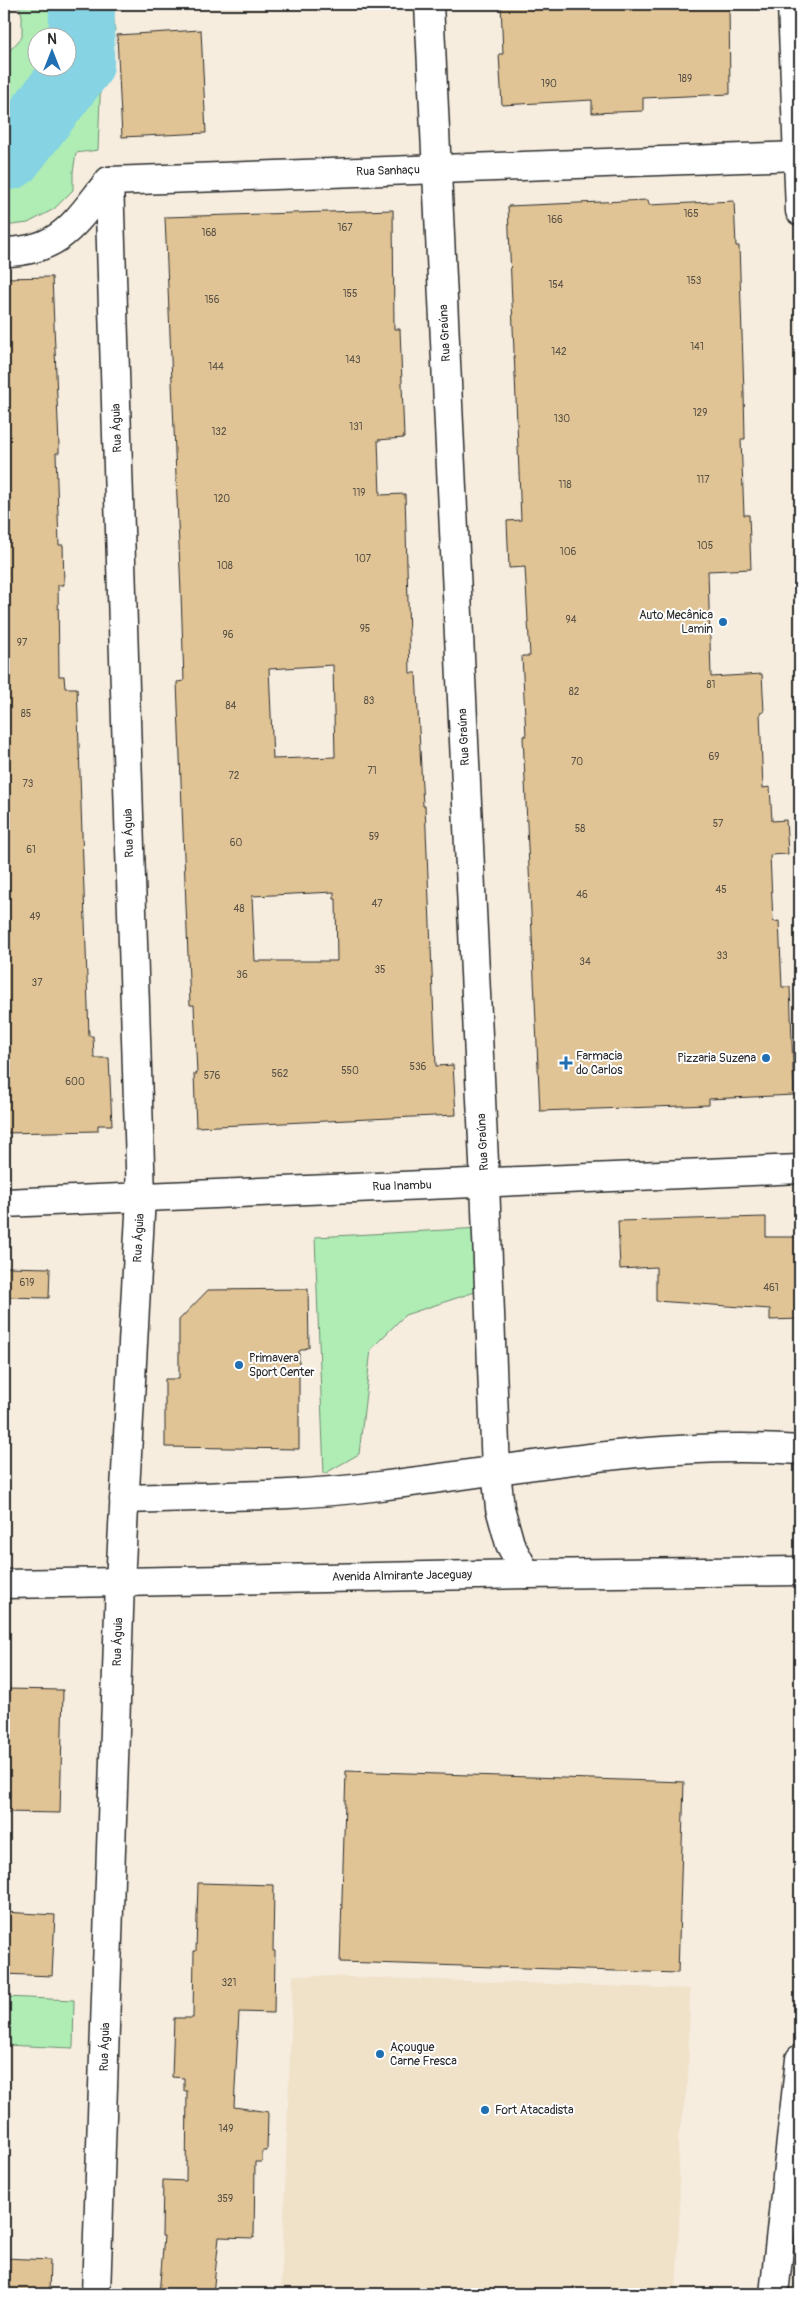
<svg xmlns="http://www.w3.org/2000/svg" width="804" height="2298" viewBox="0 0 804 2298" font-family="Pangolin,sans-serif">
<rect width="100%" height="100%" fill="#f6eddf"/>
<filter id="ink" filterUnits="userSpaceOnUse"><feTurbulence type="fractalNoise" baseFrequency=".02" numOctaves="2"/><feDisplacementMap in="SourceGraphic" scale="10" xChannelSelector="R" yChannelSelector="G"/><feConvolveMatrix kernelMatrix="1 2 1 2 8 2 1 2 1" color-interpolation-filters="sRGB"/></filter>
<g filter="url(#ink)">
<!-- built -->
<polygon fill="#f0e1c9" points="293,1975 690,1989 688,2082 678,2139 680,2206 676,2294 281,2294"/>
<!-- green -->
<g fill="#afedb4" stroke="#6d8c70">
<path d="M18,4H73C77,23 80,45 68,62V38H38V68H63L28,111L21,133L4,142V57L22,37V15Z"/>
<polygon points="86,4 112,4 115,30 105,43 101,74 98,150 76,153 73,172 73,190 54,209 28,223 4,226 4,174 36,151 55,110 85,79 98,45"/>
<polygon points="482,1228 484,1289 405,1315 371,1349 359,1454 324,1474 315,1237"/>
<polygon points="4,1997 74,2000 73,2048 4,2045"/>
</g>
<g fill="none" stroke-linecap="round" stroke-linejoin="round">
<!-- river -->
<polyline stroke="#85d3e3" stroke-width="66" points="4,158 9,157 81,64 82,4"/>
</g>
<!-- building -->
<g fill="#e1c495" stroke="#2b2b2b" fill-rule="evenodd">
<polygon points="501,4 729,4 730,94 643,98 643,111 592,113 592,100 502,105 499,54 503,54"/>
<polygon points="201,30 206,133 122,137 117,35"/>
<polygon points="648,200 649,205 734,201 736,246 739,246 744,393 745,439 741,439 744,515 749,515 751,569 708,571 711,677 762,674 764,712 760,713 763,788 770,787 772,821 786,820 788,854 770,855 773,922 779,921 782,987 790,987 794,1095 709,1099 709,1105 540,1111 523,736 526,736 522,656 530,656 525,567 509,568 507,521 521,520 508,206"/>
<path d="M393,210L394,329H400L404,438L378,440L380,495L405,494L410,673H416L423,806H425L436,1066L453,1065L456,1115L196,1127L194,1074H197L194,1005H190L177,682L184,681L181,593L165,217ZM333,665L335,757L273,759L269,669ZM334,892V899H336L337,961H255L252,896Z"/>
<polygon points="52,277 59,446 59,453 56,453 59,545 63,545 64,585 58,585 59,676 64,676 65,688 77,688 89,1036 93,1036 94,1058 109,1058 112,1125 98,1125 98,1131 4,1133 4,278"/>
<polygon points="766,1217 766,1237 800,1237 800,1319 770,1320 770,1309 656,1301 656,1267 620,1269 618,1221"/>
<polygon points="5,1267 50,1268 49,1298 5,1297"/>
<polygon points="308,1289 309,1347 299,1351 299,1449 165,1447 165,1379 179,1379 179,1320 208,1290"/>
<polygon points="4,1689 63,1690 60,1813 4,1812"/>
<polygon points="346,1771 684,1782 678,1973 340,1962"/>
<polygon points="198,1883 274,1885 273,1951 275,1951 274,2013 239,2012 234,2107 268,2112 267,2151 262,2151 262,2162 255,2162 254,2238 219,2237 213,2294 159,2294 164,2236 162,2236 163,2180 186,2181 187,2091 184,2091 184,2078 172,2077 174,2018 193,2018 194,1951 196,1951"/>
<polygon points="4,1912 55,1915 52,1976 4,1974"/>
<polygon points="4,2258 50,2260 49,2294 4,2294"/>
</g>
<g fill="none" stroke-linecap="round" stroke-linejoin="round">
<defs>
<g id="street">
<polyline points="429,4 485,1183 496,1471"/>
<polyline points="792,4 800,211"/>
<polyline points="109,181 141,1197"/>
<path d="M4,252C62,251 75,222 109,181L800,156"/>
<polyline points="4,1584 120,1582"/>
<polyline points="774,2294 800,2059"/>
</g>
<g id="secondary">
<polyline points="4,1203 800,1169"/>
<polyline points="496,1471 500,1508 510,1544 526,1574"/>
<path d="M124,1499C209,1496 295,1497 380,1486C520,1469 659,1440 800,1450"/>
<polyline points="120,1582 526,1574 800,1571"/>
<polyline points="96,2294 120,1582 141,1197"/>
</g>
</defs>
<!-- street casing -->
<use href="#street" stroke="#2b2b2b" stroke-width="31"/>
<!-- secondary casing -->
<use href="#secondary" stroke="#2b2b2b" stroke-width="31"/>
<!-- street -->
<use href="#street" stroke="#fff" stroke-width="28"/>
<!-- secondary -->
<use href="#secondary" stroke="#fff" stroke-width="28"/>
</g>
</g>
<!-- markers -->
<g fill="#1f6fb2" stroke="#fff" stroke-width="2">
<circle cx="723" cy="622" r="5"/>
<circle cx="766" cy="1058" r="5"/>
<path d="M563.5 1055.5h5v5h5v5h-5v5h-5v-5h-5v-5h5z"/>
<circle cx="239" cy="1365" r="5"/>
<circle cx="380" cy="2054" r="5"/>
<circle cx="485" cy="2110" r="5"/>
</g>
<g text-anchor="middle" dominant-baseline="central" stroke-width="4" stroke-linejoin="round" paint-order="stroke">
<!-- number labels -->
<g font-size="10" fill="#585146">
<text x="685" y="79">189</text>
<text x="549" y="84">190</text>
<text x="691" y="214">165</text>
<text x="555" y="220">166</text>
<text x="345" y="228">167</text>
<text x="209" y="233">168</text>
<text x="694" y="281">153</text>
<text x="556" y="285">154</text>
<text x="350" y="294">155</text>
<text x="212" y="300">156</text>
<text x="697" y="347">141</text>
<text x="559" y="352">142</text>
<text x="353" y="360">143</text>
<text x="216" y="367">144</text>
<text x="700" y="413">129</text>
<text x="562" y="419">130</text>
<text x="356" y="427">131</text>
<text x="219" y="432">132</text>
<text x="703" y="480">117</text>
<text x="565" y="485">118</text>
<text x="359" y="493">119</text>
<text x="222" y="499">120</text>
<text x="705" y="546">105</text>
<text x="568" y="552">106</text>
<text x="363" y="559">107</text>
<text x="225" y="566">108</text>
<text x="571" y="620">94</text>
<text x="365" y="629">95</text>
<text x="228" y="635">96</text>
<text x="22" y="643">97</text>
<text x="711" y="685">81</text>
<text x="574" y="692">82</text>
<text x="369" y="701">83</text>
<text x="231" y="706">84</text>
<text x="26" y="714">85</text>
<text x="714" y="757">69</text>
<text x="577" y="762">70</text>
<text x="372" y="771">71</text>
<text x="234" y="776">72</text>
<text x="28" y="784">73</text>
<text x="718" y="824">57</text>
<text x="580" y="829">58</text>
<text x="374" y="837">59</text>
<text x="236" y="843">60</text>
<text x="31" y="850">61</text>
<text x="721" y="890">45</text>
<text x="582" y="895">46</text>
<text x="377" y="904">47</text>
<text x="239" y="909">48</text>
<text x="35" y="917">49</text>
<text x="722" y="956">33</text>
<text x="585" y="962">34</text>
<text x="380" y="970">35</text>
<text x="242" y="975">36</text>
<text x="37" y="983">37</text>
<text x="418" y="1067">536</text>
<text x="350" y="1071">550</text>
<text x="280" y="1074">562</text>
<text x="212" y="1076">576</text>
<text x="75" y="1082">600</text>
<text x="27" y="1283">619</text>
<text x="771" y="1288">461</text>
<text x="229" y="1983">321</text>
<text x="226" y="2129">149</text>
<text x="225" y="2199">359</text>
</g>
<!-- street labels -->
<g font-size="12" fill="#2b2b2b" stroke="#fff">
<text transform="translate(388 171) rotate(-2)">Rua Sanhaçu</text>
<text transform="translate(445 333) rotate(-93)">Rua Graúna</text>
<text transform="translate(117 428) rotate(-92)">Rua Águia</text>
<text transform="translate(464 737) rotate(-93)">Rua Graúna</text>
<text transform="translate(129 833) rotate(-92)">Rua Águia</text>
<text transform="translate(483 1142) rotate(-93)">Rua Graúna</text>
<text transform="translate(402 1186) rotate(-2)">Rua Inambu</text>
<text transform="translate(139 1238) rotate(-87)">Rua Águia</text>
<text transform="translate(402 1576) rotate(-1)">Avenida Almirante Jaceguay</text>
<text transform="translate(118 1642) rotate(-88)">Rua Águia</text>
<text transform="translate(105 2047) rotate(-88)">Rua Águia</text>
</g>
<!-- poi labels -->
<g font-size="12" fill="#2b2b2b" stroke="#fff" text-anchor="start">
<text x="713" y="615" text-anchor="end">Auto Mecânica<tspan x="713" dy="14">Lamin</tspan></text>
<text x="576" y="1056">Farmacia<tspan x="576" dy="14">do Carlos</tspan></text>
<text x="756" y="1058" text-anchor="end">Pizzaria Suzena</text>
<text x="249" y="1358">Primavera<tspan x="249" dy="14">Sport Center</tspan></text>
<text x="390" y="2047">Açougue<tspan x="390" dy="14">Carne Fresca</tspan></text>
<text x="495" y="2110">Fort Atacadista</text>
</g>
</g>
<!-- margin -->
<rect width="804" height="2298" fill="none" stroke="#fff" stroke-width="20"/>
<rect x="10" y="10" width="784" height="2278" fill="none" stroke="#2b2b2b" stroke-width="2" filter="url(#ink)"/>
<!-- north arrow -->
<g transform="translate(52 52)"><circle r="24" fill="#ffffff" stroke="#aaaaaa"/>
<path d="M0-4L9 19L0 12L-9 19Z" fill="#1f6fb2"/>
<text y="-8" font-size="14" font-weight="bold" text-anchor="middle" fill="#2b2b2b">N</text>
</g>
</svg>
